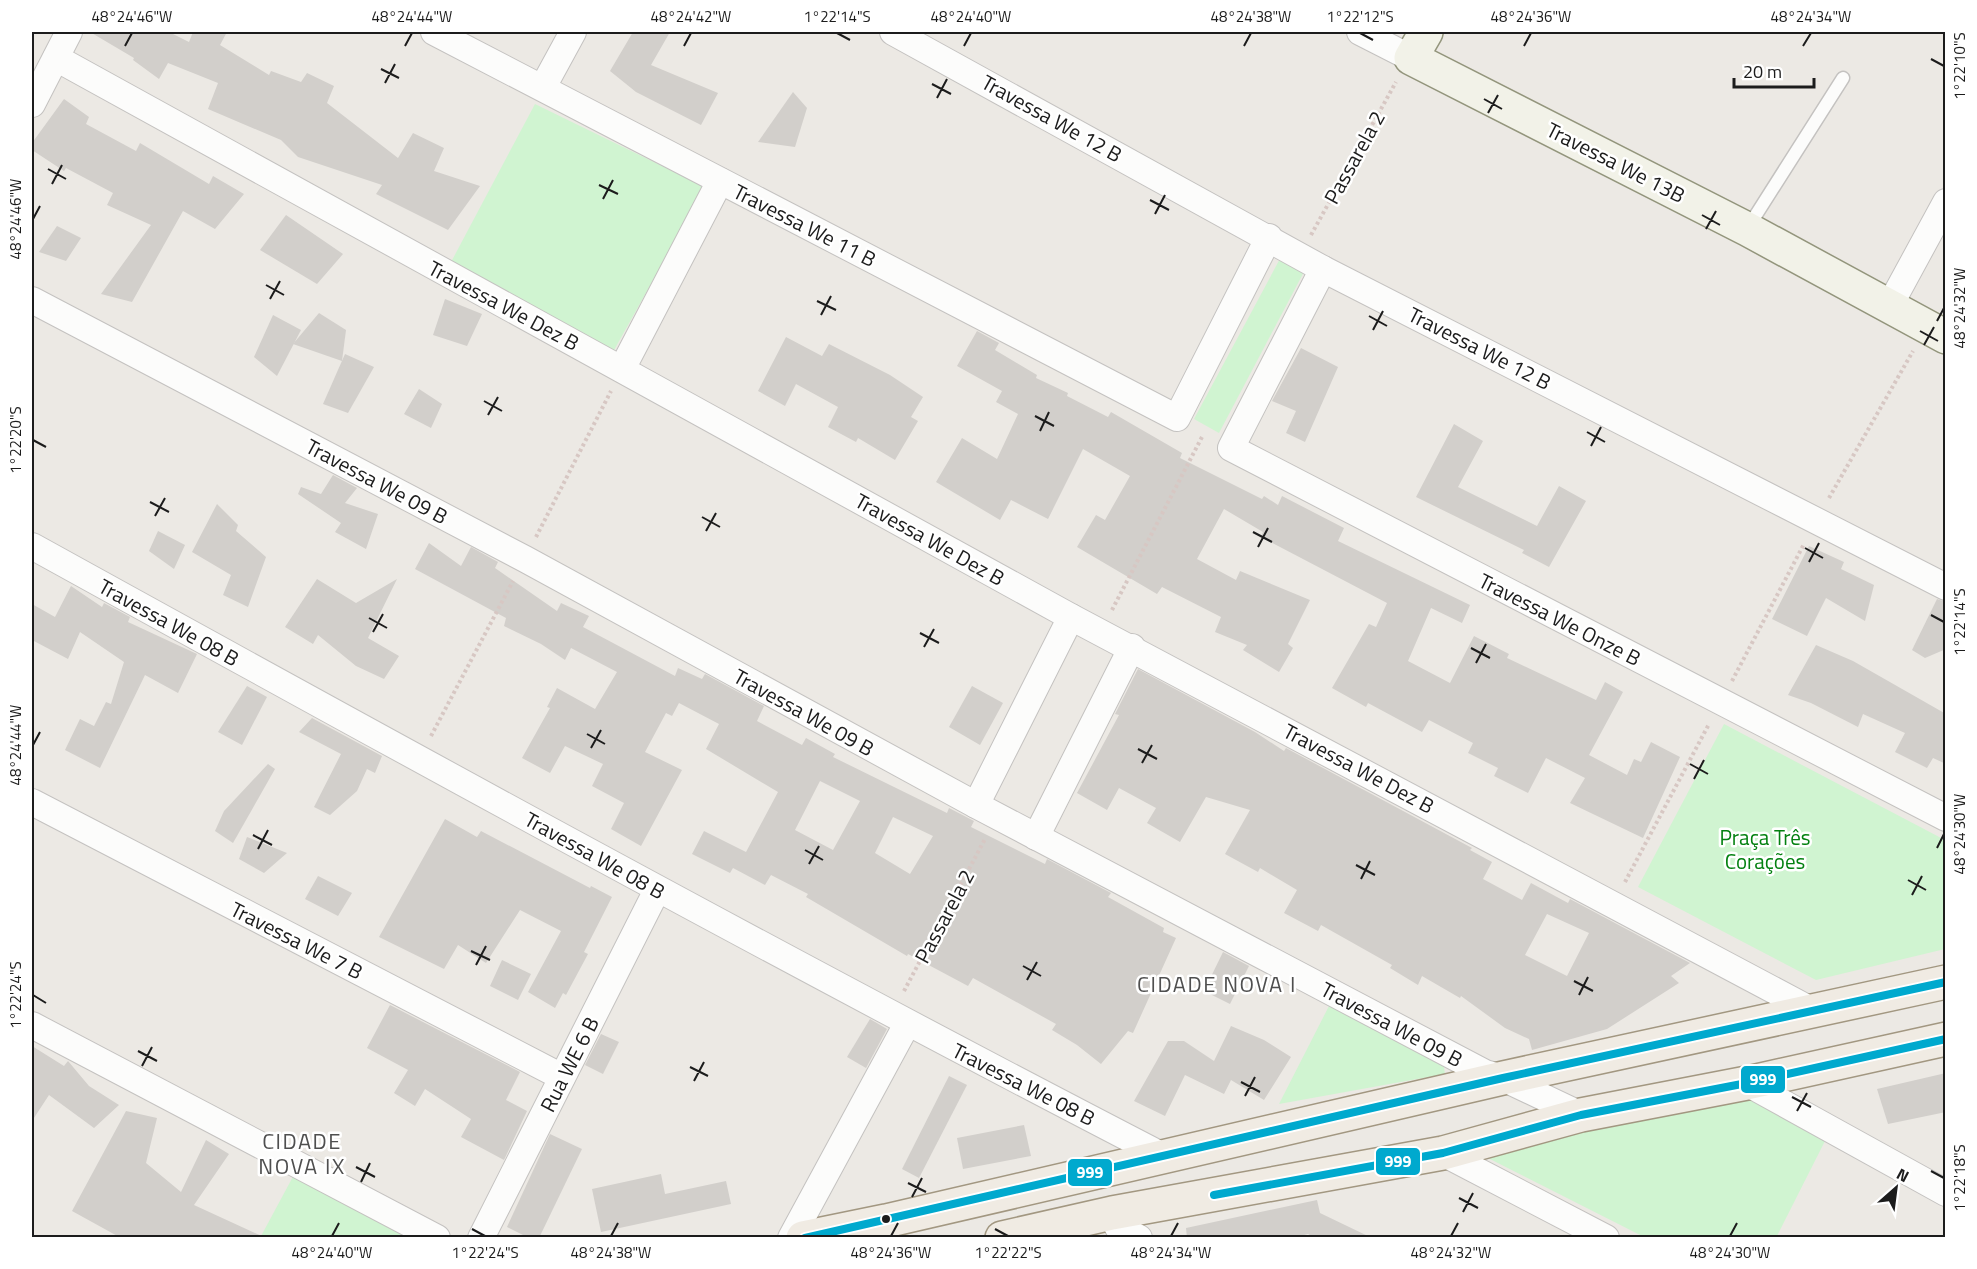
<svg xmlns="http://www.w3.org/2000/svg" width="1977" height="1269" viewBox="0 0 1977 1269" font-family="'Titillium Web',sans-serif">
<rect width="100%" height="100%" fill="#ece9e4"/>
<!-- park -->
<g fill="#d0f4d1">
<polygon points="535,104 705,187 613,352 450,264"/>
<polygon points="1282,255 1306,268 1219,433 1194,419"/>
<polygon points="1724,724 1945,840 1945,949 1816,980 1638,887"/>
<polygon points="1330,1004 1443,1060 1445,1074 1279,1104"/>
<polygon points="1734,1092 1826,1139 1776,1238 1644,1237 1484,1156"/>
<polygon points="296,1171 420,1238 260,1238"/>
</g>
<!-- building -->
<g fill="#d2cfcb" fill-rule="evenodd">
<polygon points="90,32 169,32 189,42 193,32 227,32 220,45 269,75 271,71 301,82 307,73 334,86 327,103 398,158 413,133 444,148 434,171 480,186 448,230 376,194 382,185 298,157 281,140 208,109 218,83 168,63 159,79 133,60 134,58"/>
<polygon points="633,32 670,32 651,65 718,93 701,125 636,92 610,71"/>
<polygon points="793,92 807,108 795,147 758,142"/>
<polygon points="64,99 89,117 86,124 136,151 140,143 209,184 213,176 244,194 215,229 183,211 132,302 101,294 151,225 107,205 113,193 66,168 64,171 32,150 32,143"/>
<polygon points="286,215 343,254 317,284 260,250"/>
<polygon points="57,226 81,238 66,261 39,252"/>
<polygon points="445,299 482,314 467,346 433,335"/>
<polygon points="319,313 346,330 342,361 293,344"/>
<polygon points="273,315 301,330 277,376 254,357"/>
<polygon points="977,331 999,343 995,350 1037,375 1036,378 1068,393 1067,396 1108,417 1111,412 1182,453 1180,458 1262,499 1264,496 1278,505 1282,496 1344,528 1338,541 1470,605 1462,623 1431,608 1408,661 1450,683 1474,636 1509,654 1507,658 1596,700 1605,682 1623,692 1589,755 1627,775 1634,759 1641,762 1651,742 1680,757 1643,838 1570,803 1585,778 1546,758 1528,793 1494,776 1498,768 1468,753 1473,743 1429,720 1422,732 1368,703 1366,707 1332,688 1369,624 1376,627 1387,603 1261,537 1263,532 1224,509 1197,559 1236,580 1240,571 1310,600 1288,644 1293,648 1279,672 1243,650 1247,645 1215,632 1221,617 1162,587 1157,594 1077,547 1096,515 1105,520 1130,476 1083,449 1048,519 1011,500 1000,520 936,482 962,438 997,459 1018,414 996,402 1002,391 957,366"/>
<polygon points="786,337 822,356 829,344 890,375 923,397 911,417 918,421 895,460 858,438 856,442 828,427 838,407 796,384 785,406 758,391"/>
<polygon points="1301,348 1338,367 1305,442 1286,433 1296,411 1272,401"/>
<polygon points="345,354 374,367 348,413 323,404"/>
<polygon points="419,389 442,404 431,428 404,414"/>
<polygon points="1454,424 1483,441 1458,487 1537,526 1559,486 1586,501 1549,567 1522,553 1524,550 1416,497"/>
<polygon points="333,475 357,488 345,503 378,514 366,549 335,532 341,523 298,494 301,487 321,494"/>
<polygon points="217,504 238,525 236,531 266,557 248,607 223,595 231,575 192,552"/>
<polygon points="158,531 185,545 174,569 149,551"/>
<path d="M429,543L461,566L471,547L498,562L495,568L557,611L561,603L589,616L583,627L675,676L678,668L702,679L705,674L764,706L757,721L802,745L806,738L835,754L833,757L947,813L949,808L974,821L971,827L1045,864L1047,859L1111,893L1108,897L1164,928L1163,932L1176,938L1133,1033L1128,1031L1101,1064L1077,1045L1052,1030L1056,1024L973,978L968,986L908,954L907,956L806,897L808,894L771,875L765,885L733,868L730,873L692,854L704,831L746,852L778,792L706,749L719,724L679,703L672,716L666,713L645,752L682,770L641,846L611,829L624,803L592,786L603,764L565,746L550,773L522,758L550,708L547,707L557,688L595,709L617,672L571,648L565,660L541,644L504,626L506,618L415,569ZM820,781L860,801L833,850L795,830ZM893,817L933,836L910,874L875,853Z"/>
<polygon points="1809,546 1844,562 1841,569 1874,585 1865,621 1826,598 1807,636 1772,619"/>
<polygon points="317,579 356,603 397,579 368,638 399,656 384,679 356,666 318,635 313,644 285,627"/>
<polygon points="71,586 102,607 104,603 130,617 128,622 197,654 178,693 145,675 100,768 65,750 80,719 94,726 106,702 111,704 124,662 80,632 68,659 32,640 32,604 55,617"/>
<polygon points="1937,599 1946,602 1946,649 1925,658 1912,650"/>
<polygon points="1816,645 1853,661 1946,714 1946,764 1933,758 1927,768 1895,752 1905,733 1863,714 1858,727 1811,703 1788,695"/>
<path d="M1138,669L1255,732L1284,751L1286,748L1472,848L1470,850L1492,862L1483,879L1522,900L1531,883L1568,903L1570,899L1690,963L1671,976L1679,983L1607,1029L1532,1050L1529,1039L1505,1028L1461,996L1460,998L1422,976L1418,985L1390,968L1392,965L1321,925L1318,931L1284,913L1297,890L1260,868L1258,872L1225,854L1250,810L1206,797L1180,842L1147,823L1156,808L1119,788L1107,810L1077,793L1119,715L1115,714ZM1547,914L1589,933L1567,976L1525,955Z"/>
<polygon points="247,686 267,697 242,745 218,732"/>
<polygon points="972,686 1003,703 980,745 949,727"/>
<polygon points="312,718 382,756 375,773 367,769 357,791 330,815 314,807 341,754 299,732"/>
<polygon points="268,764 275,769 233,843 215,831 224,811"/>
<polygon points="445,819 477,837 481,831 590,888 591,886 612,897 584,952 588,954 566,995 563,993 555,1008 528,992 561,931 520,910 486,963 458,945 444,969 379,937"/>
<polygon points="247,837 287,853 264,873 239,859"/>
<polygon points="318,876 352,893 338,916 305,899"/>
<polygon points="1223,952 1249,966 1230,1004 1204,991"/>
<polygon points="502,960 531,974 518,1000 490,986"/>
<polygon points="390,1005 520,1072 506,1100 527,1111 504,1160 461,1137 471,1119 425,1089 415,1106 394,1093 408,1070 367,1048"/>
<polygon points="870,1019 887,1029 866,1068 847,1057"/>
<polygon points="1231,1026 1264,1040 1291,1057 1264,1100 1231,1080 1224,1094 1185,1075 1165,1116 1134,1101 1168,1041 1184,1041 1214,1061"/>
<polygon points="601,1034 619,1042 603,1074 585,1065"/>
<polygon points="32,1046 64,1066 68,1061 89,1086 119,1105 94,1128 49,1095 32,1121"/>
<polygon points="1946,1073 1946,1112 1888,1124 1877,1089"/>
<polygon points="949,1076 967,1085 919,1178 902,1169"/>
<polygon points="126,1111 157,1118 146,1163 181,1192 206,1140 229,1154 194,1205 266,1238 121,1238 72,1211"/>
<polygon points="1024,1125 1031,1156 963,1169 957,1138"/>
<polygon points="550,1134 582,1149 539,1238 529,1238 507,1227"/>
<polygon points="661,1174 665,1194 726,1181 731,1204 601,1232 592,1189"/>
<polygon points="1317,1200 1320,1213 1372,1238 1315,1238 1308,1234 1293,1238 1187,1238 1186,1228"/>
</g>
<g fill="none" stroke-linecap="round" stroke-linejoin="round">
<defs>
<polyline id="lane" points="1747,229 1843,78"/>
<g id="street">
<polyline points="434,32 1177,418 1269,237"/>
<polyline points="893,32 1323,269 1946,587"/>
<polyline points="1360,32 1411,58"/>
<polyline points="56,58 1071,617 1811,1010"/>
<polyline points="543,87 573,32"/>
<polyline points="32,104 69,32"/>
<polyline points="1323,269 1231,448 1946,818"/>
<polyline points="32,300 525,559 976,805 1485,1073 1503,1078 1581,1115"/>
<polyline points="1890,305 1946,202"/>
<polyline points="622,369 720,181"/>
<path d="M32,546C407,753 782,959 1163,1156"/>
<polyline points="32,802 562,1077"/>
<polyline points="976,805 1071,617"/>
<polyline points="1036,837 1132,647"/>
<polyline points="32,1025 437,1238"/>
<polyline points="1747,1083 1946,1193"/>
<polyline points="1443,1153 1606,1238"/>
<polyline points="1112,1213 1117,1226 1139,1238"/>
<polyline points="481,1238 657,890"/>
<polyline points="791,1238 907,1024"/>
</g>
<polyline id="secondary" points="1426,32 1411,58 1747,229 1946,337"/>
<g id="primary">
<polyline points="803,1238 886,1221 1503,1078 1946,982"/>
<polyline points="1002,1238 1112,1213 1443,1153 1581,1115 1747,1083 1946,1039"/>
</g>
</defs>
<!-- lane casing -->
<use href="#lane" stroke="#c4c2c0" stroke-width="15"/>
<!-- street casing -->
<use href="#street" stroke="#c4c2c0" stroke-width="28"/>
<!-- secondary casing -->
<use href="#secondary" stroke="#93957c" stroke-width="36"/>
<!-- primary casing -->
<use href="#primary" stroke="#a29781" stroke-width="36"/>
<!-- path -->
<g stroke="#d7c7c3" stroke-width="4" stroke-dasharray="3 3" stroke-linecap="butt">
<polyline points="1311,235 1396,82"/>
<polyline points="1829,498 1913,351"/>
<polyline points="536,537 611,391"/>
<polyline points="1112,610 1203,435"/>
<polyline points="1732,681 1804,544"/>
<polyline points="431,736 513,581"/>
<polyline points="1625,882 1709,724"/>
<polyline points="904,991 985,839"/>
</g>
<!-- lane -->
<use href="#lane" stroke="#fcfcfb" stroke-width="12"/>
<!-- street -->
<use href="#street" stroke="#fcfcfb" stroke-width="26"/>
<!-- secondary -->
<use href="#secondary" stroke="#f2f2e8" stroke-width="33"/>
<!-- primary -->
<use href="#primary" stroke="#f0ebe3" stroke-width="33"/>
<defs>
<g id="bus-1">
<polyline points="1214,1195 1443,1153 1581,1115 1747,1083 1946,1039"/>
<polyline points="805,1238 1503,1078 1946,982"/>
</g>
</defs>
<!-- bus-1 casing -->
<use href="#bus-1" stroke="#fff" stroke-width="12"/>
<!-- bus-1 -->
<use href="#bus-1" stroke="#00a9ce" stroke-width="8"/>
</g>
<!-- ticks -->
<path fill="none" stroke="#1c1c1c" stroke-width="2" d="M837,33L850,40M1360,33L1373,40M125,46L132,33M405,46L412,33M684,46L691,33M964,46L971,33M1244,46L1251,33M1524,46L1531,33M1803,46L1811,33M1931,59L1944,66M381,69L399,78M385,83L395,64M932,84L951,94M937,98L947,79M1484,99L1502,109M1488,113L1498,95M48,169L66,179M52,184L62,165M599,185L618,194M603,199L613,180M1150,200L1169,210M1155,214L1165,195M1702,215L1720,225M33,219L40,206M1706,229L1716,211M266,285L284,295M270,299L280,281M817,301L836,310M821,315L831,296M1369,316L1387,326M1937,321L1944,308M1373,330L1383,311M1920,331L1938,341M1924,345L1934,327M484,401L502,411M488,415L498,397M1035,416L1054,426M1040,431L1049,412M1587,432L1605,442M33,440L46,447M1591,446L1601,427M150,502L169,512M155,516L165,498M702,517L720,527M706,531L716,513M1253,532L1272,542M1258,547L1268,528M1805,548L1823,558M1809,562L1819,543M1931,615L1944,622M369,618L387,628M373,632L383,614M920,633L939,643M924,647L934,629M1471,648L1490,658M1476,663L1486,644M587,734L605,744M33,745L40,732M591,748L601,730M1138,749L1157,759M1142,763L1152,745M1690,764L1708,774M1694,779L1704,760M253,835L272,845M1937,848L1944,834M258,849L268,830M805,850L823,860M809,864L819,846M1356,865L1375,875M1361,879L1370,861M1908,880L1926,890M1912,895L1922,876M471,951L490,960M476,965L486,946M1023,966L1041,976M1027,980L1037,962M1574,981L1593,991M33,995L46,1003M1579,995L1588,977M138,1051L157,1061M142,1066L152,1047M690,1067L708,1076M694,1081L704,1062M1241,1082L1260,1092M1245,1096L1255,1077M1792,1097L1811,1107M1797,1111L1807,1093M356,1167L375,1177M1931,1171L1944,1178M361,1182L370,1163M908,1183L926,1192M912,1197L922,1178M1459,1198L1478,1208M1463,1212L1473,1193M472,1229L485,1236M995,1229L1008,1236M332,1236L339,1223M611,1236L618,1223M891,1236L898,1223M1171,1236L1178,1223M1451,1236L1458,1223M1730,1236L1737,1223"/>
<!-- markers -->
<circle fill="#1c1c1c" stroke="#fff" stroke-width="2" cx="886" cy="1219" r="5"/>
<g text-anchor="middle" dominant-baseline="central" stroke-width="5" stroke-linejoin="round" paint-order="stroke">
<!-- street labels -->
<g font-size="21" fill="#1c1c1c" stroke="#fff">
<text transform="translate(1052 118) rotate(29)">Travessa We 12 B</text>
<text transform="translate(1354 157) rotate(-61)">Passarela 2</text>
<text transform="translate(1616 162) rotate(27)">Travessa We 13B</text>
<text transform="translate(805 225) rotate(27)">Travessa We 11 B</text>
<text transform="translate(504 305) rotate(28)">Travessa We Dez B</text>
<text transform="translate(1480 348) rotate(27)">Travessa We 12 B</text>
<text transform="translate(377 481) rotate(28)">Travessa We 09 B</text>
<text transform="translate(930 539) rotate(29)">Travessa We Dez B</text>
<text transform="translate(1560 619) rotate(27)">Travessa We Onze B</text>
<text transform="translate(169 622) rotate(29)">Travessa We 08 B</text>
<text transform="translate(804 712) rotate(29)">Travessa We 09 B</text>
<text transform="translate(1359 768) rotate(28)">Travessa We Dez B</text>
<text transform="translate(595 855) rotate(29)">Travessa We 08 B</text>
<text transform="translate(944 916) rotate(-62)">Passarela 2</text>
<text transform="translate(297 940) rotate(27)">Travessa We 7 B</text>
<text transform="translate(1392 1024) rotate(28)">Travessa We 09 B</text>
<text transform="translate(569 1064) rotate(-63)">Rua WE 6 B</text>
<text transform="translate(1024 1084) rotate(27)">Travessa We 08 B</text>
</g>
<!-- park labels -->
<g font-size="21" fill="#048111" stroke="#fff">
<text x="1765" y="837">Praça Três<tspan x="1765" dy="24">Corações</tspan></text>
</g>
<!-- neighbourhood labels -->
<g font-size="22" letter-spacing="1.5" fill="#4f4f4f" stroke="#fff">
<text x="1217" y="984">CIDADE NOVA I</text>
<text x="302" y="1141">CIDADE<tspan x="302" dy="25">NOVA IX</tspan></text>
</g>
</g>
<g stroke="#fff" stroke-width="2">
<rect x="1740" y="1065" width="46" height="29" rx="6" fill="#00a9ce"/>
<rect x="1375" y="1147" width="46" height="29" rx="6" fill="#00a9ce"/>
<rect x="1067" y="1158" width="46" height="29" rx="6" fill="#00a9ce"/>
</g>
<g font-size="16" text-anchor="middle" font-weight="bold" fill="#fff">
<text x="1763" y="1085">999</text>
<text x="1398" y="1167">999</text>
<text x="1090" y="1178">999</text>
</g>
<!-- border -->
<rect width="1977" height="1269" fill="none" stroke="#ffffff" stroke-width="66"/>
<!-- north arrow -->
<g transform="translate(1896 1188) rotate(28)" stroke="#ffffff" stroke-width="4.5" paint-order="stroke">
<path d="M0-4.5L10 22L0 15L-10 22Z" fill="#1c1c1c"/>
<text y="-9" font-size="16" font-weight="bold" text-anchor="middle" fill="#1c1c1c">N</text>
</g>
<!-- scale -->
<path d="M1734 78v9h80v-9" fill="none" stroke="#1c1c1c" stroke-width="3"/>
<text x="1743" y="78" font-size="18" fill="#1c1c1c" stroke="#ffffff" stroke-width="4.5" paint-order="stroke">20 m</text>
<rect x="33" y="33" width="1911" height="1203" fill="none" stroke="#1c1c1c" stroke-width="2"/>
<g font-size="15" text-anchor="middle" fill="#1c1c1c">
<text x="132" y="22">48°24'46"W</text>
<text x="412" y="22">48°24'44"W</text>
<text x="691" y="22">48°24'42"W</text>
<text x="837" y="22">1°22'14"S</text>
<text x="971" y="22">48°24'40"W</text>
<text x="1251" y="22">48°24'38"W</text>
<text x="1360" y="22">1°22'12"S</text>
<text x="1531" y="22">48°24'36"W</text>
<text x="1811" y="22">48°24'34"W</text>
<text transform="translate(1960 66) rotate(-90)" y="5">1°22'10"S</text>
<text transform="translate(16 219) rotate(-90)" y="5">48°24'46"W</text>
<text transform="translate(1960 308) rotate(-90)" y="5">48°24'32"W</text>
<text transform="translate(16 440) rotate(-90)" y="5">1°22'20"S</text>
<text transform="translate(1960 622) rotate(-90)" y="5">1°22'14"S</text>
<text transform="translate(16 745) rotate(-90)" y="5">48°24'44"W</text>
<text transform="translate(1960 834) rotate(-90)" y="5">48°24'30"W</text>
<text transform="translate(16 995) rotate(-90)" y="5">1°22'24"S</text>
<text transform="translate(1960 1178) rotate(-90)" y="5">1°22'18"S</text>
<text x="332" y="1258">48°24'40"W</text>
<text x="485" y="1258">1°22'24"S</text>
<text x="611" y="1258">48°24'38"W</text>
<text x="891" y="1258">48°24'36"W</text>
<text x="1008" y="1258">1°22'22"S</text>
<text x="1171" y="1258">48°24'34"W</text>
<text x="1451" y="1258">48°24'32"W</text>
<text x="1730" y="1258">48°24'30"W</text>
</g>
</svg>
